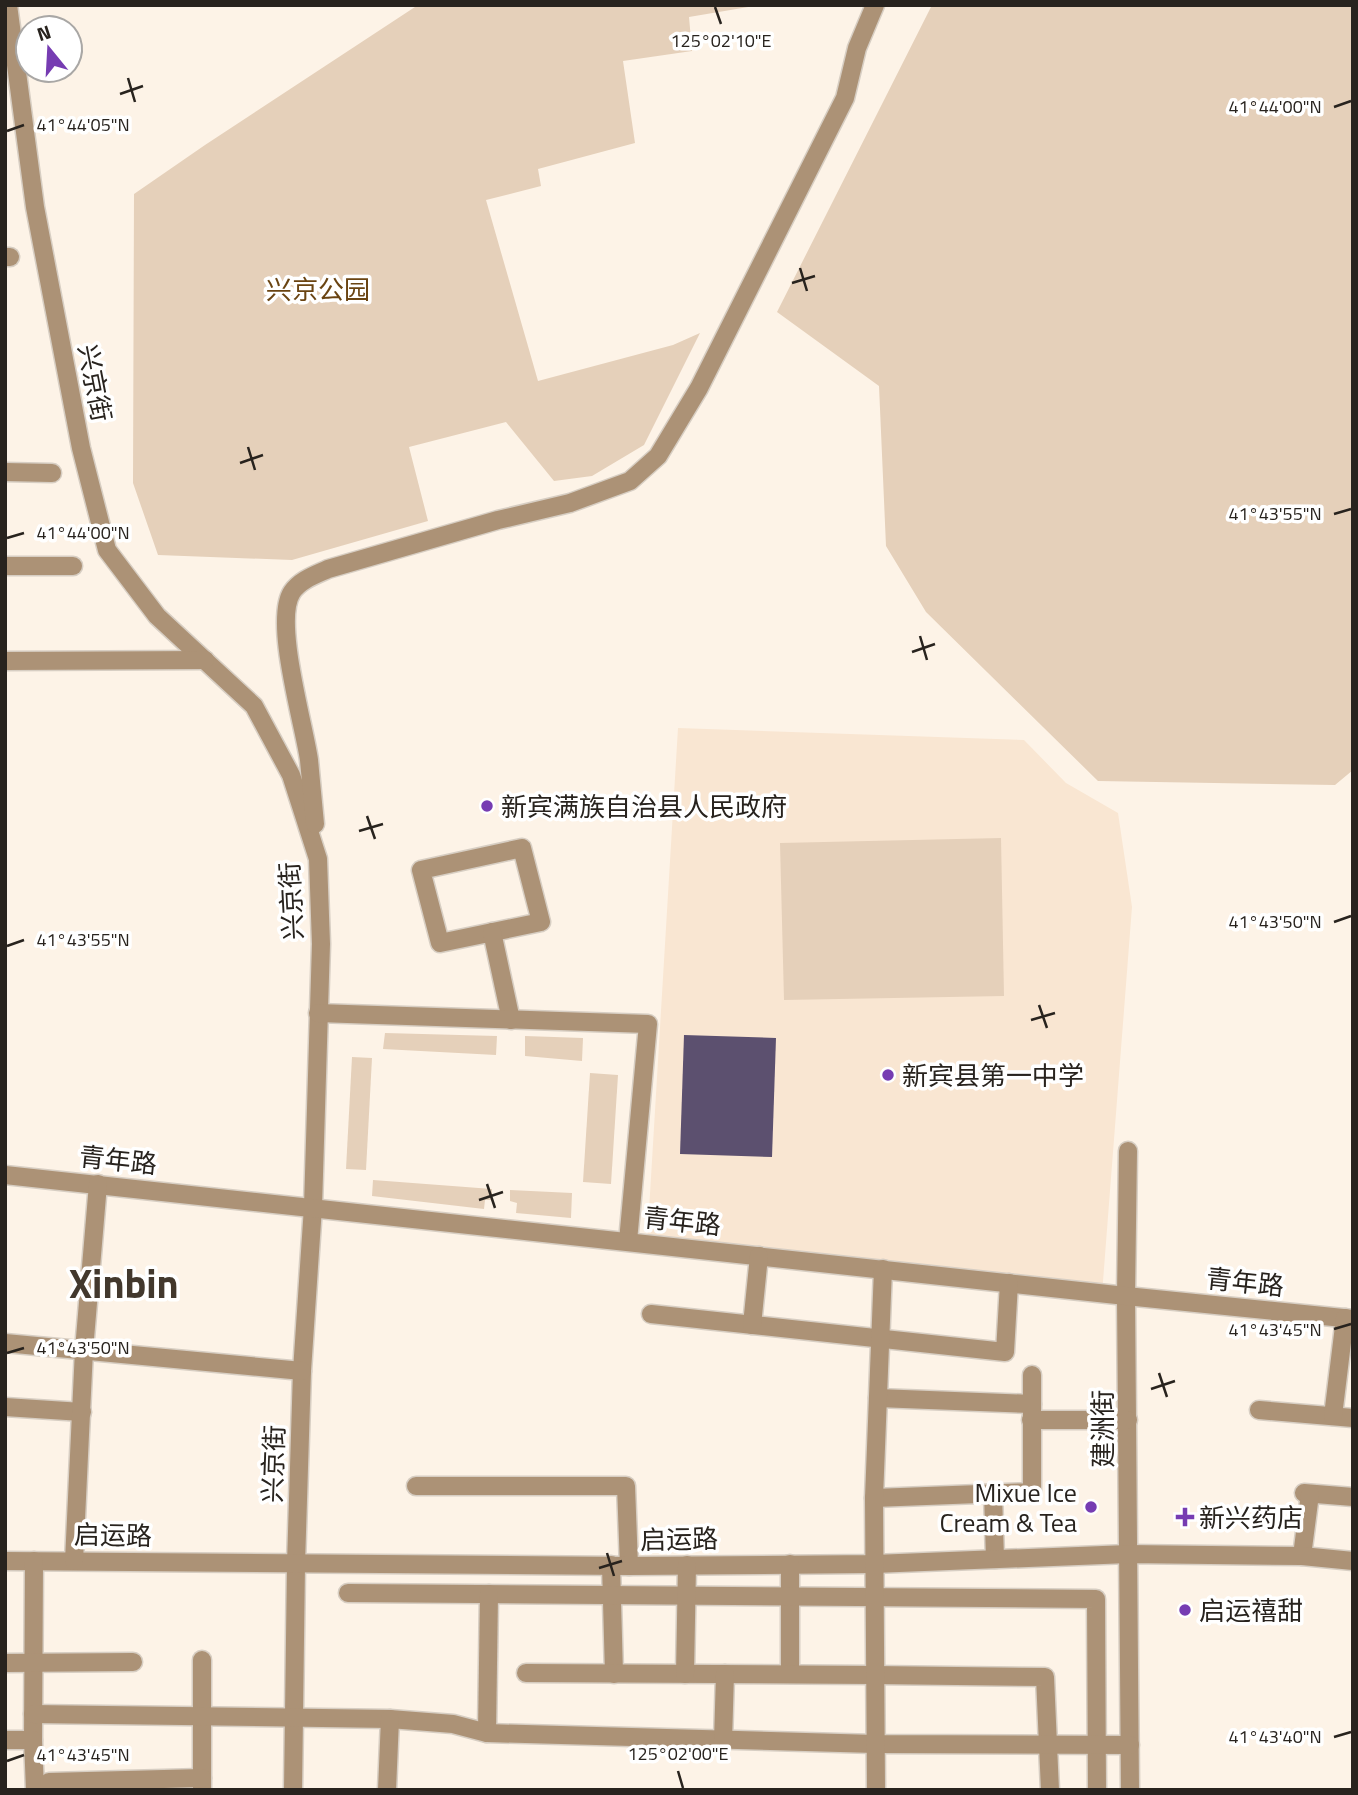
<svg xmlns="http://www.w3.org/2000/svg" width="1358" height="1795" viewBox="0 0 1358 1795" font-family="'Titillium Web','Noto Sans SC',sans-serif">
<rect width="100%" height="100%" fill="#fdf3e7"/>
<!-- built -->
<polygon fill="#f9e6d2" points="678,728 1024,740 1066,783 1118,813 1132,907 1102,1294 647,1244"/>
<!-- green -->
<g fill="#e5d0ba">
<polygon points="418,5 760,5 689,17 692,51 623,61 635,143 538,169 541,186 486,200 538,381 673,345 700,333 644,445 592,476 554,481 506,422 409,447 428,521 292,560 158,555 133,483 134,194 205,145"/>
<polygon points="932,5 1353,5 1353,770 1335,785 1098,781 926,612 886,546 879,386 777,312"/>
<polygon points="1001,838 1004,996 784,1000 780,843"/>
<polygon points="385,1033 497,1036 496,1055 383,1049"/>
<polygon points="525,1036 583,1038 582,1061 525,1056"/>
<polygon points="352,1057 372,1058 366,1170 346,1169"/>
<polygon points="590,1073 618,1075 611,1184 583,1182"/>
<polygon points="373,1180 492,1189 492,1200 485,1200 484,1209 372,1196"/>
<polygon points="510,1190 572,1193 571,1218 516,1213 517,1203 510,1201"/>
</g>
<!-- building -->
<polygon fill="#5c506f" points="684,1035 776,1038 772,1157 680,1154"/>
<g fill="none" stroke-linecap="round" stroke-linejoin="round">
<defs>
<g id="minor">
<polyline points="8,5 35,207 81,448 107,550 157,616 254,706 291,775 318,859 321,944 313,1207 302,1371 296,1564 293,1790"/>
<polyline points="5,257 10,257"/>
<polyline points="5,472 52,473"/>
<polyline points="5,566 73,566"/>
<polyline points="5,661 205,660"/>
<path d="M315,824C313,803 311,781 309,760C304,724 273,621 292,592C300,580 315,575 328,569L498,520L570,503L630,481L658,456L699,388L845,98L857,48L875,5"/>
<polygon points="522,848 541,922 440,943 421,870"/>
<polyline points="492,932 511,1020"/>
<polyline points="318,1013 648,1024 628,1241"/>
<polyline points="1128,1151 1126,1296 1130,1790"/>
<polyline points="5,1175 1126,1296 1353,1319"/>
<polyline points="651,1314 1005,1352 1009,1283"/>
<polyline points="752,1325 759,1256"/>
<polyline points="5,1343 302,1371"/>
<polyline points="878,1398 1032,1404"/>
<polyline points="5,1407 82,1412"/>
<polyline points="1259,1410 1353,1418"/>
<polyline points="1333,1416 1345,1318"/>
<polyline points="1031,1420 1128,1420"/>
<polyline points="416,1486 626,1486 629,1566"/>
<polyline points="993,1493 995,1559"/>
<polyline points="1304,1493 1353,1497"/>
<polyline points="874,1498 1032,1492 1032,1375"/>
<polyline points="1302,1556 1310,1494"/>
<polyline points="5,1561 629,1566 874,1564 1128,1554 1302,1556 1353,1561"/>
<polyline points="34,1561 33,1740 35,1790"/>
<polyline points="74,1561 84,1350 98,1184"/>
<polyline points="790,1564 790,1674"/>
<polyline points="611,1565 614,1674"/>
<polyline points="348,1593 1096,1599 1097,1790"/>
<polyline points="202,1660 202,1790"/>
<polyline points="5,1663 133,1662"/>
<polyline points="526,1673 874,1675 1045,1677 1050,1790"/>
<polyline points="685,1674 687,1565"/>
<polyline points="33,1714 390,1719 453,1724 487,1733 875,1744 1130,1745"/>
<polyline points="487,1733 489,1594"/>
<polyline points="5,1740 33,1740"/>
<polyline points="723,1741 725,1674"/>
<polyline points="49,1782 202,1778"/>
<polyline points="387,1790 390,1719"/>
<polyline points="876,1790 874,1498 883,1269"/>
</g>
</defs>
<!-- minor casing -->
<use href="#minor" stroke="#d7cec3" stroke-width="21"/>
<!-- minor -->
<use href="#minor" stroke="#ac9276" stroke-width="18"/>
</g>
<!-- ticks -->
<path fill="none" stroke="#28231e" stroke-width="2.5" d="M715,7L721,24M128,78L135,102M120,94L143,86M1334,107L1351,101M7,131L24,125M800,268L807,291M792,283L815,276M248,447L255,470M240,463L263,455M1334,514L1351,509M7,538L24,533M920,636L927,660M912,652L935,644M367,816L375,839M359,831L383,824M1334,922L1351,916M7,946L24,940M1039,1005L1047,1028M1031,1020L1055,1013M487,1184L495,1208M479,1200L503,1192M1334,1329L1351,1324M7,1353L24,1348M1159,1373L1167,1397M1151,1389L1175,1381M607,1553L614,1576M599,1568L622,1561M1334,1737L1351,1732M7,1761L24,1755M678,1771L683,1788"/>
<!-- markers -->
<g fill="#763cb2" stroke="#fff" stroke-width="2.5">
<circle cx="487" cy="806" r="7"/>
<circle cx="888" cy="1075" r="7"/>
<circle cx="1091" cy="1507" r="7"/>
<path d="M1181.5 1506.5h7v7h7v7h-7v7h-7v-7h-7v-7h7z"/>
<circle cx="1185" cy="1610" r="7"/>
</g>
<g text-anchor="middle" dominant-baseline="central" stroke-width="7" stroke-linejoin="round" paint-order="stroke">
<!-- park labels -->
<g font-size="26" fill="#6a4412" stroke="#fff">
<text x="318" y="289">兴京公园</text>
</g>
<!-- street labels -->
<g font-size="26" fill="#28231e" stroke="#fff">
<text transform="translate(95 383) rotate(79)">兴京街</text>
<text transform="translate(291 901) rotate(-93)">兴京街</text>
<text transform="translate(118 1160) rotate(6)">青年路</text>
<text transform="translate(682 1221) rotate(6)">青年路</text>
<text transform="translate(1245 1282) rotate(6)">青年路</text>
<text transform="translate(1102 1429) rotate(-90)">建洲街</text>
<text transform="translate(273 1464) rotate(-88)">兴京街</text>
<text transform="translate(113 1535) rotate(1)">启运路</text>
<text transform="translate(679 1539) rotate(-1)">启运路</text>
</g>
<!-- poi labels -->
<g font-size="26" fill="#28231e" stroke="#fff" text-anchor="start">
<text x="501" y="806">新宾满族自治县人民政府</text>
<text x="902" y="1075">新宾县第一中学</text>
<text x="1077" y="1492" text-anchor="end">Mixue Ice<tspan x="1077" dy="30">Cream &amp; Tea</tspan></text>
<text x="1199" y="1517">新兴药店</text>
<text x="1199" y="1610">启运禧甜</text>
</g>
<!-- town labels -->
<g font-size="40" font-weight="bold" fill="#42382d" stroke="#fff">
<text x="124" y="1283">Xinbin</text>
</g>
</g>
<g font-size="18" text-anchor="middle" fill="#28231e" stroke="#fff" stroke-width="7" stroke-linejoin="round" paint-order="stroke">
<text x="721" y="47">125°02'10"E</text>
<text x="1275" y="113">41°44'00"N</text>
<text x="83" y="131">41°44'05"N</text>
<text x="1275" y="520">41°43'55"N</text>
<text x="83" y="539">41°44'00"N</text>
<text x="1275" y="928">41°43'50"N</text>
<text x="83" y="946">41°43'55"N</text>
<text x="1275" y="1336">41°43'45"N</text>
<text x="83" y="1354">41°43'50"N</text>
<text x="1275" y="1743">41°43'40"N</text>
<text x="678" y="1760">125°02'00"E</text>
<text x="83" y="1761">41°43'45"N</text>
</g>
<!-- border -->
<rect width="1358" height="1795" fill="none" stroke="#28231e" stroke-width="14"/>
<!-- north arrow -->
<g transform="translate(49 49) rotate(342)"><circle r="33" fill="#ffffff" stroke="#a9a7a5" stroke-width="2"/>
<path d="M0-5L12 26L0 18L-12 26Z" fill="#763cb2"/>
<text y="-10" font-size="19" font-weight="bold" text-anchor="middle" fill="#28231e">N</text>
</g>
</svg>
